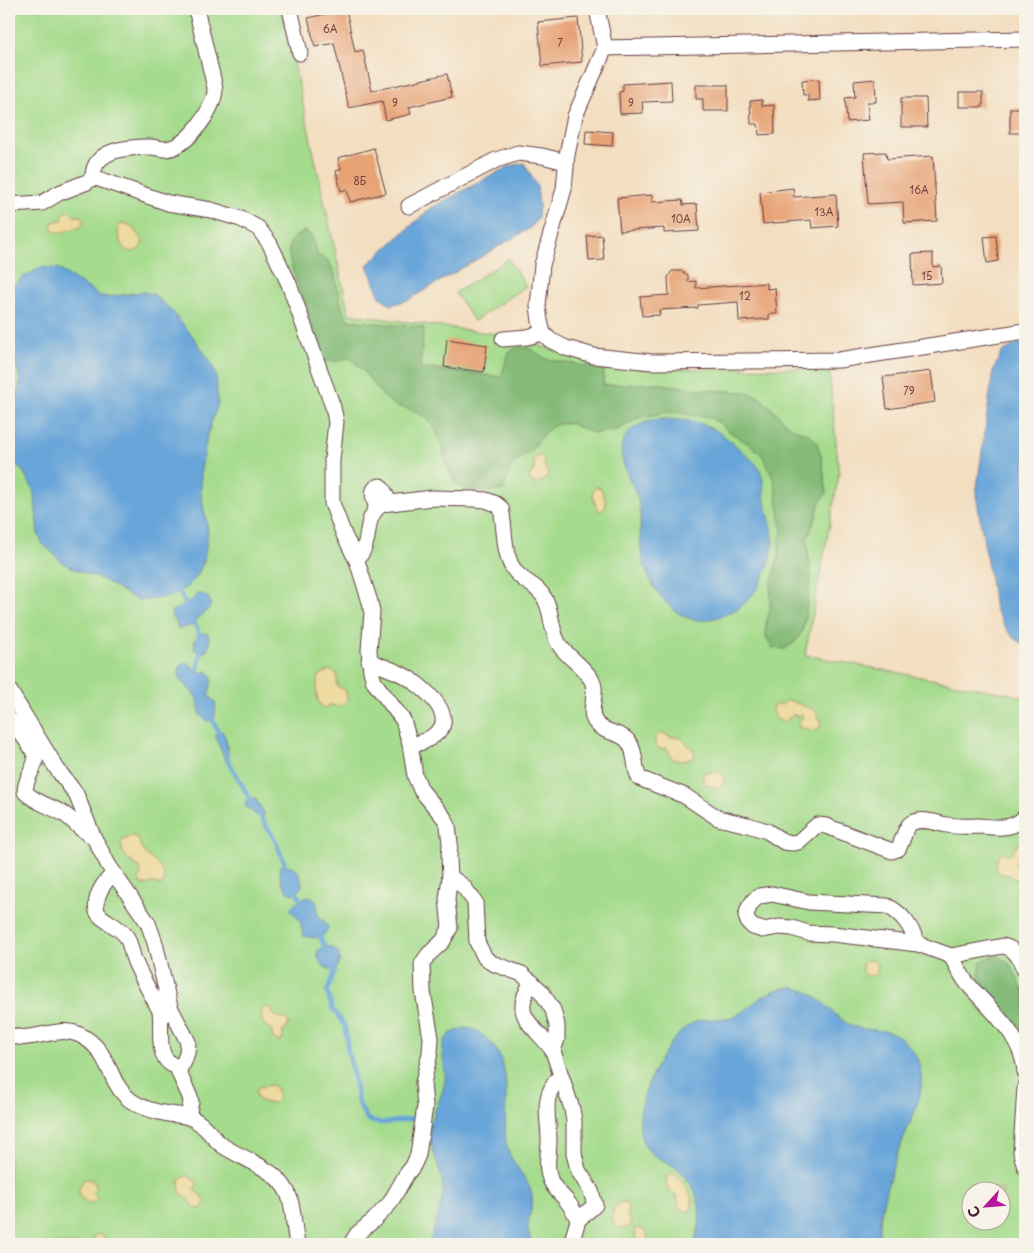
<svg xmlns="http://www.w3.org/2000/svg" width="1034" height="1253" viewBox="0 0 1034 1253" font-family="'Playpen Sans',sans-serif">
<rect width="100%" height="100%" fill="#f7f3e8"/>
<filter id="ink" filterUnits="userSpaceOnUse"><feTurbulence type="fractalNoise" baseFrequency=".02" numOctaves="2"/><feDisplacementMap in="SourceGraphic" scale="10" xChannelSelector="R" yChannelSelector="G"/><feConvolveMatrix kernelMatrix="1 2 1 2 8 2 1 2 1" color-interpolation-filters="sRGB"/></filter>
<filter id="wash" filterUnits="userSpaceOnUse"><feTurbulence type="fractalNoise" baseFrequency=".0096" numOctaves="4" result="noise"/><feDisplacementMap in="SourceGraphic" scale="20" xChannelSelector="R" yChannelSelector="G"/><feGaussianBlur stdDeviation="1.12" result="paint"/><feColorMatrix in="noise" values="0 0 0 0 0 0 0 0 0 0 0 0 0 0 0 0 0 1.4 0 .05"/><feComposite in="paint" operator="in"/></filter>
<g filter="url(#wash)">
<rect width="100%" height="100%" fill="#f3dec0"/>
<!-- green -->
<g fill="#a5db8c" stroke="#787d5c" fill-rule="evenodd">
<path d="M9,9H282L349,314L504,335L595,363L640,369L829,368L839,475L805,655L1025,697V1244H9ZM972,1190H1002V1220H972Z"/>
<polygon points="508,259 526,286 474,321 455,293"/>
</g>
<!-- forest -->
<g fill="#84bb78" stroke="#676d52">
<path d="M305,231L313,238L317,255L328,260L334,272L342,308L348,320L424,328L420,367L501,377L509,352L518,347L531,349L546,359L604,369L603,385L656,383L694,389L745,392L758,396L777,413L785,423L796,430L809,434L817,443L821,455L827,493L819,503L817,515L807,539L811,576L805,620L802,632L795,642L785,649L772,648L766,636V623L770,610L771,583L779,557V543L782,530L774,479L762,455L752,446L730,432L720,423L708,417L670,412L641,417L619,429L607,432L593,433L569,423L557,424L546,431L530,451L510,466L508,478L503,490C458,494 453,488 442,447C439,438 437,430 431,423C427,417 416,411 409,409C404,407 399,408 394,405C376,393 368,371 349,358L337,361H324L290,262C287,244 289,239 305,231Z"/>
<polygon points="997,955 1011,965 1025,995 1025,1038 1002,1007 989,994 979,978 981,961"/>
</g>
<!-- sand -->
<g fill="#eeda9e" stroke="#9c7c64">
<path d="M66,211H70L74,216H82L84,221L79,228C70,228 66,233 58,233L52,229V222L62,220L63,215Z"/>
<path d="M125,223L132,227L143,241C141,250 136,253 127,251C120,245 117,234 119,225Z"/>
<polygon points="538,456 541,456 544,459 544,465 548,473 546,479 537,484 531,481 529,477 534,470 534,461"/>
<polygon points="595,487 601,488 606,502 605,508 601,511 597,509 592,495"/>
<path d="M330,670L337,674V686L346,691L347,700L341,706L330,705L325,708L322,707C315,699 315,683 320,675Z"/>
<path d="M788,700L815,710L820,719L821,727L816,730L800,728L798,722L803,717L801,713L797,717L793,714L786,721C776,723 774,716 772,708L776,704L781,705Z"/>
<path d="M662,733L671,737H680L694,751L695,757L682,761L672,759L667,748L659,749C653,743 653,736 662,733Z"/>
<polygon points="709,772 722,773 724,781 721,787 712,787 704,784 702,775"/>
<path d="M132,836L137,837C140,842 140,848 144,852C153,862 164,865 164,882L161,886L153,882L147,885H141L139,879L141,874L140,867C129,862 122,855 121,843L123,840Z"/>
<path d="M1018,844L1025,845V866L1021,859L1016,860V865L1021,868L1023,873L1019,878L1014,879L1010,875L1001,874C995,869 995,861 1000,854L1002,852L1010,855Z"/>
<circle cx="870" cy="968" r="8"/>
<path d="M266,1006L271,1008L275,1016L286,1019L289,1023L287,1028L283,1031V1039L279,1042L273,1038L271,1029C262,1025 261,1021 262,1011Z"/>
<path d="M271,1085L276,1088C278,1094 279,1099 274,1103H266L258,1100L256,1093L258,1087Z"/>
<path d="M673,1173C683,1180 699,1200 689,1212L679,1209L677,1197C670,1192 666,1188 666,1178Z"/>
<path d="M188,1176L196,1181L197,1184L194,1190C200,1196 208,1197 203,1207L200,1209L194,1207L189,1199L181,1194C178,1185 177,1177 188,1176Z"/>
<path d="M85,1179C91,1179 95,1181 96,1187L93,1192L97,1199C91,1207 82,1201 79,1193L80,1185Z"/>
<path d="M620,1202L626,1203L628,1207L627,1216L630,1220L631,1224L626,1228H619L613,1222C612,1214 612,1206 620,1202Z"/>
<path d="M638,1228L646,1232L650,1244H637C637,1239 634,1234 635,1229Z"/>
<polygon points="100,1234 103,1235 104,1239 111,1244 94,1244 94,1237"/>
</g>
<!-- water -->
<g fill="#67a5d9" stroke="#586282">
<polygon points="524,163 537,186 539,206 538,218 530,228 408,300 391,305 380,297 367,265 431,208 509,166"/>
<polygon points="42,267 59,269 100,296 109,297 142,292 153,294 171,310 194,338 210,361 216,374 218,403 207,436 201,470 201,494 208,530 204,561 197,576 188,586 172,596 142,601 130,596 101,579 74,569 61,561 42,543 38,534 35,500 33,489 24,473 17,465 9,444 9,415 19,391 20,378 9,340 9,294 13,286 22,278"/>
<polygon points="1021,342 1025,342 1025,647 1009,633 995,609 976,495 993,371 1002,352"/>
<path d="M664,419C705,420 714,426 744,453C751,459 758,464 761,473C765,483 763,496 766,507C769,517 773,528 773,540C773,562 760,589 744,604C737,610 729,613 721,616C712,619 700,622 691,619C667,612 648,582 643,560C638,541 642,522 639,503C635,484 616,461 623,442C629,425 649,420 664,419Z"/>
<path d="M198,594C207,594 213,600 209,609L197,618L191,626L178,629L176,621L171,617L172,611L189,603Z"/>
<path d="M202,633L208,634C211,641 209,647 205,652L202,653L195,650C193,641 195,637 202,633Z"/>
<path d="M184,662L187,663L202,673L207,671C216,677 210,686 209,695L216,704L214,720L207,721L200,715C199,710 199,703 197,699C192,688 175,683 179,668Z"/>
<polygon points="222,731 226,739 230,766 225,760 215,735 219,732"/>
<polygon points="251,798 255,798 264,813 264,816 259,817 246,807 245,803"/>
<path d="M285,865C298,866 301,875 302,886L299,890L293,894L288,892C283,884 278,877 280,866Z"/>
<path d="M311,896C319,902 317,907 318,916L325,922L328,928L325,934L316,938L303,936L300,920L292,912L290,908L301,900Z"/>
<path d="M325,947H331L339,953L340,961L335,970C325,970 318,963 317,953L319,949Z"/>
<path d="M792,987C798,989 805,990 810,993C825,1001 833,1017 852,1026C867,1032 886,1027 900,1037C907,1043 914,1052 918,1061C928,1089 914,1112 904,1137C898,1150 894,1164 890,1177C882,1200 880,1220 878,1244H693C707,1217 699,1184 674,1166C663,1159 650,1157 644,1144C627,1113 663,1041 691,1024C704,1016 719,1021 732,1017C741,1014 747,1008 754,1003C765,994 778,988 792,987Z"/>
<path d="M465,1028C476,1029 483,1034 491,1043C515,1070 502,1110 506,1143C509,1161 525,1174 531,1191C535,1204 528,1216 528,1229C528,1234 531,1240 532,1244H429C434,1228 441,1210 443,1192C444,1173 432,1155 430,1136C429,1116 442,1100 445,1081C447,1067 437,1048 448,1036C452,1032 459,1030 465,1028Z"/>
</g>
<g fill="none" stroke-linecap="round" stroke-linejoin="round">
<!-- stream -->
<g stroke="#67a5d9" stroke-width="4.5">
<polyline points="179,591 186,605 185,611"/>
<path d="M191,619C204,632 201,659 196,676"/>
<polyline points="211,716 220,736"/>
<polyline points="228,760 252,803"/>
<polyline points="259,814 275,840 287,869"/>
<polyline points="294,888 304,905"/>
<polyline points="318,932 327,952"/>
<polyline points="333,966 335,970 327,991 332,1008 345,1026 348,1052 353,1073 358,1102 366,1118 373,1122 385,1123 417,1118 431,1123"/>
</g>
</g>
<g id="blocks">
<!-- building -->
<g fill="#e7a274">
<polygon points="346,9 355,52 363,50 372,91 447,74 452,97 409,107 411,114 386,120 382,101 349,108 334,43 315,47 308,18"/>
<polygon points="578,18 582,62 542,66 538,22"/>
<polygon points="819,79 820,100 808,101 808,95 803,95 802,80"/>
<polygon points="875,79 876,102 867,102 869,120 847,122 845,98 855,97 854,81"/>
<polygon points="671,81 672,101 642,102 643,113 620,114 619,92 623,91 623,84"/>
<polygon points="696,85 728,85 728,111 703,111 703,99 696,99"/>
<rect x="959" y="92" width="24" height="15"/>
<polygon points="901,98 926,98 927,127 901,127"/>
<polygon points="762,100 762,106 774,105 775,134 759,135 758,124 751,124 750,101"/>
<rect x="1010" y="108" width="15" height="25"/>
<polygon points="586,130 613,132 612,146 585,144"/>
<polygon points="374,148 386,193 350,202 347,189 341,191 336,171 341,169 338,158"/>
<polygon points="886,152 887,159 933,156 937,221 904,223 903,202 868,204 864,153"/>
<polygon points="793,188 794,197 836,194 838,226 812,228 811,220 763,224 760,192"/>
<polygon points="652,195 652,202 682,200 683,205 697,204 699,231 664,233 664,228 620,231 617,198"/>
<polygon points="602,235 604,260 589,261 587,236"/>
<polygon points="996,236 998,261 987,263 984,237"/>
<polygon points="933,253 933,267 941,266 942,283 913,285 912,254"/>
<polygon points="672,271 681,271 688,275 688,282 696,281 696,288 767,283 767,289 775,288 777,314 769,314 769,319 739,321 738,302 698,305 698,308 659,310 660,315 642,316 640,297 669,295 668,277"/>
<polygon points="447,339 487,345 484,372 444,367"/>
<polygon points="931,371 935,402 887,409 883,377"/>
</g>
</g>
</g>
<g filter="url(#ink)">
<use href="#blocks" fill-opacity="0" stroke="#633c41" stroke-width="1"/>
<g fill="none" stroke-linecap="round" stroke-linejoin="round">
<defs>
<g id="minor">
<polyline points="290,9 300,53"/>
<polyline points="597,9 605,48 575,116 567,155 564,189 542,265 538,306 540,321 543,333 550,340 566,348 594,356 652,362 839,360 1025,331"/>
<polyline points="605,48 1025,39"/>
<path d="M93,177C93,149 128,147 150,147C155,147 161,149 165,149C187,148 214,110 215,90C215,87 214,83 213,79L196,9"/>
<polyline points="9,205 42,203 59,193 87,182 93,177 168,203 211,210 241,219 258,228 270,244 289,284 333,407 336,422 332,460 332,503 344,535 357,561 370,602 372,612 369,650 371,671 374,682 403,720 410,744 415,776 421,790 445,819 448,826 450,843 449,857 450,877 447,899 450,928 443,941 428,955 422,964 423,992 431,1038 430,1053 423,1083 425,1106 418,1155 413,1166 406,1175 390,1203 374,1220 357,1234 351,1244"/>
<polyline points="409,206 496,160 518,153 542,156 566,162"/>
<polyline points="503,339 527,337 543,333"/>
<path d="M377,508C374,500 369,489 380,486L384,491L389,502"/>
<path d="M353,553L361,554C373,535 362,519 382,504L432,498L473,499L486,500L496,504L501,508C505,526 503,557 515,571C524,583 538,585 545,599C553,614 550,631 560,646C569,658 583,666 591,679C600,693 586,711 596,723C603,732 617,732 626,739C637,749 633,766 639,778L685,796L718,818L748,825L767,831L784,842L792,843L798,842L817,825L826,826L892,851L898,849C902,843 905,829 909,825C918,816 936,823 947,825C957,827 967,826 978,826C996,827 1011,831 1025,817"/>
<path d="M369,661C381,666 394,670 405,676C420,684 457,714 438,732C430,739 421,745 410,744"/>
<polyline points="9,690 57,769 76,794 93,836 109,866 148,923 155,943 170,1007 188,1042 187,1053 184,1062 180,1067 179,1073 190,1097 191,1102 188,1117"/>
<path d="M9,719C16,728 38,750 35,762C32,772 25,780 25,792C36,804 56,807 68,817C77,824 82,832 93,836"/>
<path d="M114,874C103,882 94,897 97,911C99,919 119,926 126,936C131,944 131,953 135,962C142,979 152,995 160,1011C163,1030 153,1063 180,1067"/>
<polyline points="450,877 463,886 475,902 477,942 485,958 492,963 522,974 541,991 553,1010 557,1025 557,1039 553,1051 572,1109 574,1122 574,1153 578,1170 591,1191 595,1205 578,1220 571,1244"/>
<path d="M918,944C911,928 904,914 887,906L809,902L772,894L760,896L754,900L749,907L746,916L748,922L753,927L763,930L779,927L792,928L808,933L833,934L918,944L951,956L1003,946C1017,949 1020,960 1025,971"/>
<path d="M951,956C956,965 961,975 967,983C989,1009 1023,1035 1025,1072"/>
<path d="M532,982C509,1017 534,1024 553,1051"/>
<path d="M9,1035C32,1044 56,1024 80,1035C111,1050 107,1082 130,1100C141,1108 156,1112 169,1114C175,1115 182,1115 188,1117C203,1121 211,1137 223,1146C246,1161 282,1170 290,1199C294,1214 294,1229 297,1244"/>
<path d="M560,1076C540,1099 549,1114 549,1141C549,1154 545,1166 550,1179C553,1188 560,1193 566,1200C571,1206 575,1213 578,1220"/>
<polyline points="1025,1087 1021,1152 1025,1167"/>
</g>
</defs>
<!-- minor casing -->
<use href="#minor" stroke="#633c41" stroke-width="17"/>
<!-- minor -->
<use href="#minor" stroke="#fff" stroke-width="15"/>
</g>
</g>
<g text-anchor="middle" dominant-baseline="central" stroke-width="4" stroke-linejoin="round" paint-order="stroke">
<!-- number labels -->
<g font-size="10" fill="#71403d">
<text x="330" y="28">6А</text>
<text x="560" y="42">7</text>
<text x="395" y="102">9</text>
<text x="631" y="102">9</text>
<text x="360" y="180">8Б</text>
<text x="919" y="189">16А</text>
<text x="824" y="211">13А</text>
<text x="681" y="218">10А</text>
<text x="927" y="275">15</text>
<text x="745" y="295">12</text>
<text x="909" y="390">79</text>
</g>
</g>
<!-- margin -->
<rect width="1034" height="1253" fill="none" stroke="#f7f3e8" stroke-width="30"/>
<!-- north arrow -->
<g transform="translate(986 1206) rotate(244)"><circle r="24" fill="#f7f3e8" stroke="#b29e9c"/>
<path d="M0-4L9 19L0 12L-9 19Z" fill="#b5179e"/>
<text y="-8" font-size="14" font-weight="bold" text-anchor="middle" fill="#4a1f2b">С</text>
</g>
</svg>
